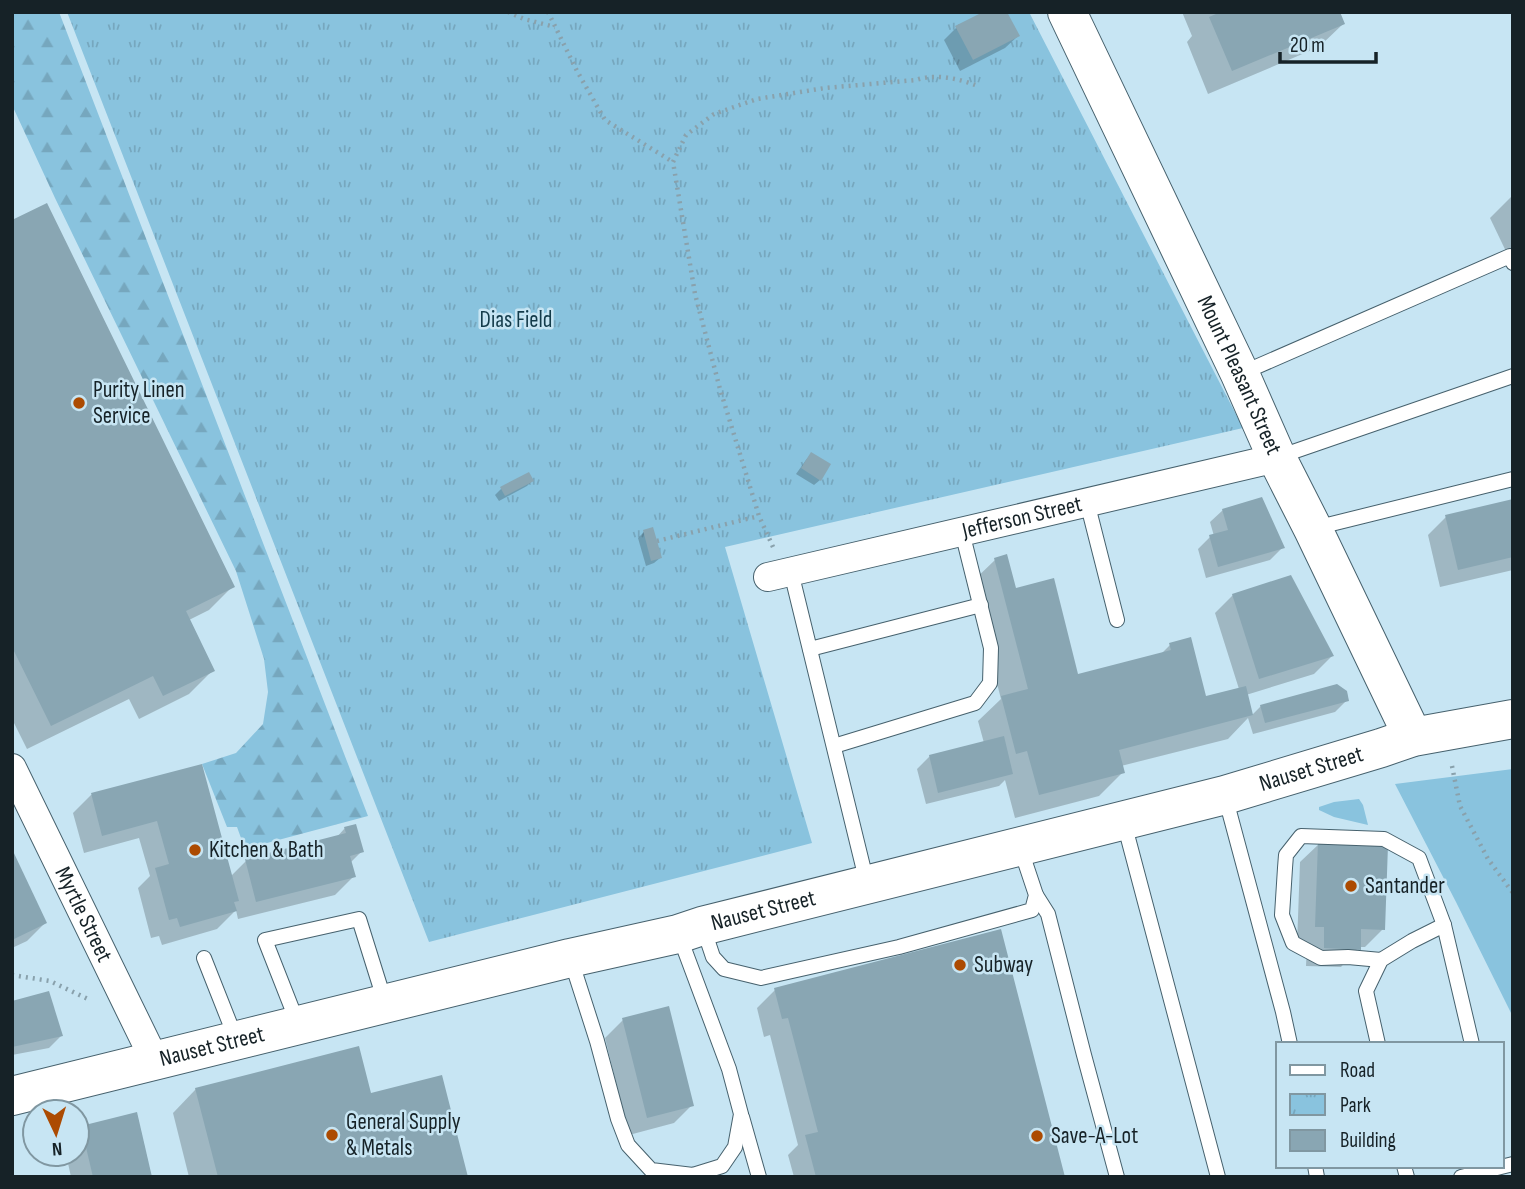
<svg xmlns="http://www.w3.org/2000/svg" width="1525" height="1189" viewBox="0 0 1525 1189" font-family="'Sofia Sans Condensed',sans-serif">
<defs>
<pattern id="forest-firs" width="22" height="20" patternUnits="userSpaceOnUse" patternTransform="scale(1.75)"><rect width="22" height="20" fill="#89c3de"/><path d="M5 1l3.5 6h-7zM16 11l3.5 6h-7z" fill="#76a7be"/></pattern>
<pattern id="park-tufts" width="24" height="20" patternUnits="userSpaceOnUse" patternTransform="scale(1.75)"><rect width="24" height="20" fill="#89c3de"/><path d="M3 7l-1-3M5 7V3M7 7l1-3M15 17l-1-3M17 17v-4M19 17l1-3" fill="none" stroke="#76a7be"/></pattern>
</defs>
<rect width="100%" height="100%" fill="#c7e5f3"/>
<!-- grass -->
<g fill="#89c3de">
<polygon points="1513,769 1513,1017 1456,902 1395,784"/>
<polygon points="1359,799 1363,805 1368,825 1334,817 1319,810 1319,807 1334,802"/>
</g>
<!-- forest -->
<polygon fill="url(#forest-firs)" points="12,12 59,12 368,816 245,849 237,827 227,827 202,764 236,753 263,724 268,692 264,659 236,571 55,198 12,105"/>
<!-- park -->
<polygon fill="url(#park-tufts)" points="67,12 1029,12 1243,428 725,547 812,843 429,942"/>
<!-- shadow -->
<g fill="#0003">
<polygon points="1182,12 1338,12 1343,24 1319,47 1208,94 1187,42 1192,36"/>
<polygon points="956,28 1018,36 1005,48 960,71 944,40"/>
<polygon points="1513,195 1513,266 1490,218"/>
<polygon points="12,222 233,586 209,610 189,620 213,670 189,694 139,719 129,699 27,749 12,719"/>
<polygon points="811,454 820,480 814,485 796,474 806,460"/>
<polygon points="532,481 527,486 499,501 495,495 501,489"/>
<polygon points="1513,501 1513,570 1440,587 1428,535 1446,517"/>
<polygon points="1223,510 1282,548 1270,560 1206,578 1198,549 1210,537 1214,536 1210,522"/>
<polygon points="644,532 660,558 654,563 646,566 638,538"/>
<polygon points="995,560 1014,590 1077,676 1160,655 1170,645 1205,698 1239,689 1215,613 1233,595 1332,656 1314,674 1246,695 1252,715 1261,706 1347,700 1335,712 1253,734 1248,718 1228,739 1121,766 1123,772 1099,796 1015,818 1005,780 999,786 926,804 917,769 930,756 984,743 978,721 1001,699 971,583"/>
<polygon points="201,766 231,876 246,861 336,838 345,828 362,851 350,863 354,876 335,895 238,919 236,910 217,929 162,945 159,936 151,938 138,888 150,876 139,838 84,853 73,813 91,795"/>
<polygon points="1319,844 1383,929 1365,947 1359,947 1341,967 1306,966 1307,945 1297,945 1300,862"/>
<polygon points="12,853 45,923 27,941 12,948"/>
<polygon points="775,990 1064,1177 794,1177 788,1155 798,1145 770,1035 764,1037 757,1008"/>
<polygon points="12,1003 61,1036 49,1048 12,1055"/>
<polygon points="623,1020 692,1105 674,1123 629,1135 605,1038"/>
<polygon points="196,1089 369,1095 466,1177 189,1177 173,1113"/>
<polygon points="82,1127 151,1177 71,1177 66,1154 77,1154 77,1132"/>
</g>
<!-- building -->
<g fill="#89a6b3">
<polygon points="983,12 1007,12 1020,36 973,60 955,26"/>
<polygon points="1216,12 1340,12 1345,24 1232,71 1209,17 1216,14"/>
<polygon points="47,203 235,587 186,611 215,671 163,696 153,676 51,726 12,647 12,220"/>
<polygon points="811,452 831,464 821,481 801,468"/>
<polygon points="529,472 534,481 505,496 500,487"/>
<polygon points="1262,497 1285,548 1218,567 1209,535 1228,530 1222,509"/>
<polygon points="1513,499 1513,557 1458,570 1445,515"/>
<polygon points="653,527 662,558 651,561 643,530"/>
<polygon points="1007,554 1016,588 1054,578 1078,674 1171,650 1169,643 1191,637 1206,696 1246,686 1253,715 1119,750 1125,773 1039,795 1027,751 1016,754 1001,696 1028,689 994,558"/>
<polygon points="1291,575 1334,656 1259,679 1232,594"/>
<polygon points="1337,684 1347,691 1349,701 1265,723 1260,705"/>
<polygon points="1004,736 1013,774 938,793 929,755"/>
<polygon points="202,764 239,901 234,902 237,911 180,927 177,918 169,920 155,868 169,864 157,821 102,836 91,793"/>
<polygon points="356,824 364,852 350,856 356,877 256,902 245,859 346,833 344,827"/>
<polygon points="1318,842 1388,845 1385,930 1361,929 1361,950 1324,948 1324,927 1315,927"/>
<polygon points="12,849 47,923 12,940"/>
<polygon points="1001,929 1065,1177 816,1177 805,1135 818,1132 788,1018 782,1019 774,988"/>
<polygon points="49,991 63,1036 12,1047 12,1001"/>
<polygon points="669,1006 694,1106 647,1118 622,1018"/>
<polygon points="359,1046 371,1093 442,1075 468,1177 218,1177 195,1088"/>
<polygon points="137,1112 152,1177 93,1177 81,1126"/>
</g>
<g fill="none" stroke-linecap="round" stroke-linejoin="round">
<defs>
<g id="service">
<polyline points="1242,373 1510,256 1513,263"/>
<polyline points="1278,457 1513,376"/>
<polyline points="1087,502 1117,620"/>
<polyline points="1315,528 1513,479"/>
<polyline points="791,572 867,883"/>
<polyline points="810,649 981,605"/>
<polyline points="834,746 975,703 990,683 991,648 962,532"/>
<polyline points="1225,796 1283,1012 1290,1044"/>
<polyline points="1124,823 1218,1177"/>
<polyline points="1036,895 1048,914 1084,1055 1117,1177"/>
<polyline points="703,927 713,957 724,969 761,978 899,947 1032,910 1036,895 1020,847"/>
<polyline points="204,958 236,1039"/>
<polyline points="571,960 597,1041 618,1119 628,1145 651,1170 693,1175 722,1166 735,1147 741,1114 729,1069 679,935"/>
<polyline points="1381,960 1348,957 1321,958 1293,943 1282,915 1285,868 1286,855 1301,836 1384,839 1419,858 1444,925 1472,1044"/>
<polyline points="298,1024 265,940 359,919 385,1002"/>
<polyline points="1378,1044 1366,991 1381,960 1412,941 1444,925"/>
<polyline points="742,1117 759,1177"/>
<polyline points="1315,1166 1317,1177"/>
<polyline points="1404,1166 1407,1177"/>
<polyline points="1461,1177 1513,1164"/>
</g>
<g id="minor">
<path id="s1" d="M768,577L1277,458"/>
<path id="s2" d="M12,768L155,1061"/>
</g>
<g id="secondary">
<path id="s3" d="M1067,12L1240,374L1277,458L1313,529L1413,737"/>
<path id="s4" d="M12,1096L570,958L678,934L702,926L1225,795L1381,748L1413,737L1513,719"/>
</g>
</defs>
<!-- service casing -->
<use href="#service" stroke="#46616d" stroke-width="16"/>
<!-- minor casing -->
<use href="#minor" stroke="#46616d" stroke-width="30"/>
<!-- secondary casing -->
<use href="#secondary" stroke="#46616d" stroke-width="40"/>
<!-- path -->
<g stroke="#89a1ac" stroke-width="4.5" stroke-dasharray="2 5" stroke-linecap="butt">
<polyline points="508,12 524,19 555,27"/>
<polyline points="548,12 577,71 605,120 673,162"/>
<polyline points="657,541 759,516"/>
<path d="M773,547L759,516L720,389L695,294L673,162L686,135L714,114L757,99L825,88L916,80C935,73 960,79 978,86"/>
<polyline points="1452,766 1460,806 1488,859 1513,893"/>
<polyline points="12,975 50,981 90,1000"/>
</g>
<!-- service -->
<use href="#service" stroke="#fff" stroke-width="14"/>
<!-- minor -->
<use href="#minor" stroke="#fff" stroke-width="28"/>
<!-- secondary -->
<use href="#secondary" stroke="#fff" stroke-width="38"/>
</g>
<!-- markers -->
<g fill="#ac4b02" stroke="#c7e5f3" stroke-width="2.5">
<circle cx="79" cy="403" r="7"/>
<circle cx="195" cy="850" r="7"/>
<circle cx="1351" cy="886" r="7"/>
<circle cx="960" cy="965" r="7"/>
<circle cx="332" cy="1135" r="7"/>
<circle cx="1037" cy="1136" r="7"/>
</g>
<g text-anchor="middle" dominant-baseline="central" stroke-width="5" stroke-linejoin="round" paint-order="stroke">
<!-- park labels -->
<g font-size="23" fill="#133b4a" stroke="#c7e5f3">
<text x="516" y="320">Dias Field</text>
</g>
<!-- street labels -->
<g font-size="23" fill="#162227" stroke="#c7e5f3">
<text stroke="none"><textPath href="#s3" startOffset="402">Mount Pleasant Street</textPath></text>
<text stroke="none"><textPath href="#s1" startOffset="261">Jefferson Street</textPath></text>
<text stroke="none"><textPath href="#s4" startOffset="1340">Nauset Street</textPath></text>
<text stroke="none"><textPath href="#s4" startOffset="774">Nauset Street</textPath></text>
<text stroke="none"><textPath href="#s2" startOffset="163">Myrtle Street</textPath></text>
<text stroke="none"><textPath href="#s4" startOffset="206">Nauset Street</textPath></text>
</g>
<!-- poi labels -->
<g font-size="23" fill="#162227" stroke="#c7e5f3" text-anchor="start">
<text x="93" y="390">Purity Linen<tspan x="93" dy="26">Service</tspan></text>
<text x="209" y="850">Kitchen &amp; Bath</text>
<text x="1365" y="886">Santander</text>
<text x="974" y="965">Subway</text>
<text x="346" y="1122">General Supply<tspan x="346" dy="26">&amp; Metals</tspan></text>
<text x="1051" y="1136">Save-A-Lot</text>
</g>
</g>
<!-- border -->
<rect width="1525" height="1189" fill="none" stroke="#162227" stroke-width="28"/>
<!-- legend -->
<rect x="1276" y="1042" width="228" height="126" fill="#c7e5f3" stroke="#8097a1" stroke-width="2"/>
<rect x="1290" y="1065" width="35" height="10" fill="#ffffff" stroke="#8097a1" stroke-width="2"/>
<text x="1340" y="1077" font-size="21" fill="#162227">Road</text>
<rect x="1290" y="1094" width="35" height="21" fill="url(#park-tufts)" stroke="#8097a1" stroke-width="2"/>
<text x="1340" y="1112" font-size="21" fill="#162227">Park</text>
<rect x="1290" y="1130" width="35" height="21" fill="#89a6b3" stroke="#8097a1" stroke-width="2"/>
<text x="1340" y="1147" font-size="21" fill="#162227">Building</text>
<!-- north arrow -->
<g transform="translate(56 1133) rotate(176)"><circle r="33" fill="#c7e5f3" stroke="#8097a1" stroke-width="2"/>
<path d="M0-5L12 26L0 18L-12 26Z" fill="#ac4b02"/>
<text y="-10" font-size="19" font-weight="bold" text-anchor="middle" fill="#162227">N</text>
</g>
<!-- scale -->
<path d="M1280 52v10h96v-10" fill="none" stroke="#162227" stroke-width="3.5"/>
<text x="1290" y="52" font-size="21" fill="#162227" stroke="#c7e5f3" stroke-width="5" paint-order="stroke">20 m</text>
</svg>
